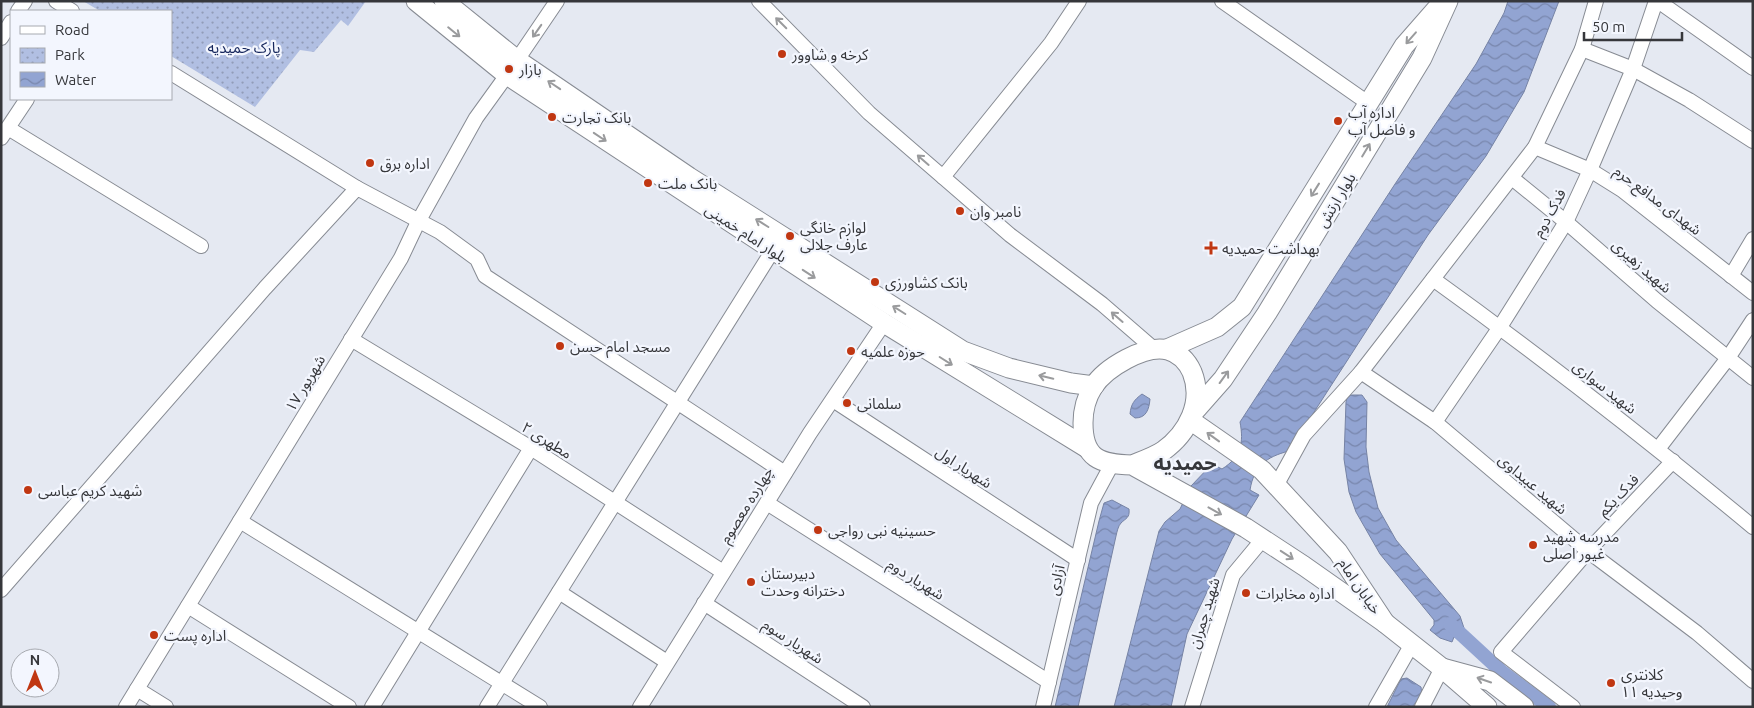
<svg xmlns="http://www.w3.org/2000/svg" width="1754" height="708" viewBox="0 0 1754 708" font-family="Ubuntu,'Noto Sans Arabic',sans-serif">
<defs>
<pattern id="park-dots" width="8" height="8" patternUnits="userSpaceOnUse" patternTransform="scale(1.25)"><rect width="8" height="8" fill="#b1bfe2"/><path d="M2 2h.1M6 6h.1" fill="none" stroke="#919cb8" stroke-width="1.8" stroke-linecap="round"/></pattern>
<pattern id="water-waves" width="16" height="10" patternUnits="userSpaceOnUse" patternTransform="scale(1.25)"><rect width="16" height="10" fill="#92a4d2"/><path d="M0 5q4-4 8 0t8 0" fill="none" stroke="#7886ac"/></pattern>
</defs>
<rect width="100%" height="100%" fill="#e5e9f2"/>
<!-- park -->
<polygon fill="url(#park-dots)" points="83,1 366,1 348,26 341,20 314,52 300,50 255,107 171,56 171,11 100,11"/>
<!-- water -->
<g fill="url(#water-waves)" stroke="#7683a5">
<path d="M1508,1H1559L1524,92L1486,156L1428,235L1289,451C1266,457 1254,466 1250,490L1259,495L1232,539L1187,634L1171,707H1114L1159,531L1165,522L1180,509L1191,486L1212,464L1222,469C1241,457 1244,443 1240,422L1395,184L1476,64L1504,13Z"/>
<path d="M1142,394L1150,399C1149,410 1146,418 1135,418L1130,414C1131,404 1134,400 1142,394Z"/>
<polygon points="1351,395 1362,395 1367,402 1366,447 1369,472 1378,508 1396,540 1460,616 1466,634 1462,639 1454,637 1452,642 1440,638 1430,630 1434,625 1434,620 1380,554 1356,512 1349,492 1344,459 1346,402 1347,398"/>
<path d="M1112,500L1129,509C1130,518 1126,518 1121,523C1118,526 1117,532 1116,536L1078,707H1055L1099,521L1104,503Z"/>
<polygon points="1407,678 1421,687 1422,695 1412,707 1387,707 1401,679"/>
</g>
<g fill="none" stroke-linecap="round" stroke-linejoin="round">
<!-- canal -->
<polyline stroke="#92a4d2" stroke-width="14" points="1450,624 1501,671 1549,707"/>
<defs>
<g id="minor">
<polyline points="56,1 72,11"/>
<polyline points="759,1 869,113 1010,235 1102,304 1154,349"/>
<polyline points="1222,1 1368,103"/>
<polyline points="1658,1 1753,68"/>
<polyline points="18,11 25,1"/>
<polyline points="1,38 11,22"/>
<polyline points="1582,49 1633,69 1689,100 1753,141"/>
<polyline points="517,60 557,1"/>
<polyline points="171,73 357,188"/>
<polyline points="8,128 201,246"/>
<polyline points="1,138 27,99"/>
<polyline points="1535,147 1590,170 1622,190 1753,293"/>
<polyline points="943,177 1051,43 1079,1"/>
<polyline points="1512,178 1566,222 1657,301 1753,378"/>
<polyline points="1731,276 1753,239"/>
<path d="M1433,279C1543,358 1649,441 1753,527"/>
<polyline points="351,339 531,448 723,572"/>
<polyline points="1361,372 1435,422 1588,551 1697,633 1753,681"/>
<polyline points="833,400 1078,560"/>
<polyline points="1435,422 1500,327 1566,222 1590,170 1633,69 1656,1"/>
<polyline points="1658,449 1728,358 1753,320"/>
<polyline points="1276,486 1304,435 1361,372 1535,147 1582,49 1596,1"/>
<polyline points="767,503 1049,682"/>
<polyline points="240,521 540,707"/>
<polyline points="1,590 265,288 357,188 440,232 477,259 485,276 785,473"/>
<polyline points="559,592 667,662"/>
<polyline points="704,603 863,707"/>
<polyline points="188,606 349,707"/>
<polyline points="137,689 166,707"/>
<polyline points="126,707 401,258 418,222 476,118 507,75"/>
<polyline points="372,707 531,448"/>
<polyline points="487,707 773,250"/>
<polyline points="640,707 810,433 884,323"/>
<polyline points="1043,707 1091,503 1112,464"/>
<polyline points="1192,707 1233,575 1263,539"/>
<polyline points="1376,707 1412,644"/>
<polyline points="1422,707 1442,668"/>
<polyline points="1573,707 1501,652 1588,551 1673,461"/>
</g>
<g id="secondary">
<polyline points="416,1 507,75 884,323 1087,448"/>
<polyline points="444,1 517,60 689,177 963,351 1009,368 1071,383 1094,386"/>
<polyline points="1167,349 1217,327 1242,307 1404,46 1439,6"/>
<polyline points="1193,413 1223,379 1267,313 1422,58 1448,1"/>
<path d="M1132,465C1142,461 1154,457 1163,451C1188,433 1204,402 1192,372C1187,361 1179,353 1168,350C1145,344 1105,368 1093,387C1086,398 1083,411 1083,423C1083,459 1100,464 1132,465L1246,528L1304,566L1385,623L1338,552L1262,470L1190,420"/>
<polyline points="1385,623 1442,668"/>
<polyline points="1487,707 1442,668 1490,681 1524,707"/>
</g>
</defs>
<!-- minor casing -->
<use href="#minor" stroke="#878b93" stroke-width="16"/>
<!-- secondary casing -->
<use href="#secondary" stroke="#878b93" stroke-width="21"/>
<!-- minor -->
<use href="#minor" stroke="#fff" stroke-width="14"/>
<!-- secondary -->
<use href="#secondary" stroke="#fff" stroke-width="19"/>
</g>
<!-- one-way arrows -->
<defs><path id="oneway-shaft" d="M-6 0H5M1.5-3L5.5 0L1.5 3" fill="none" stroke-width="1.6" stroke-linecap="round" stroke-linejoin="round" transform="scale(1.25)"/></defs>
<g stroke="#9a9b9d">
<use href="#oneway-shaft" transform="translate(781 23) rotate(-135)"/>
<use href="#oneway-shaft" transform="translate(537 31) rotate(125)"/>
<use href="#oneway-shaft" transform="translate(454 32) rotate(39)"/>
<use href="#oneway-shaft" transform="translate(1411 38) rotate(131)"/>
<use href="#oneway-shaft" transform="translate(554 85) rotate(-146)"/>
<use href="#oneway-shaft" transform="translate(600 137) rotate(34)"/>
<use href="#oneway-shaft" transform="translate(1366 150) rotate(-59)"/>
<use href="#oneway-shaft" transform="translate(923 160) rotate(-139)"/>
<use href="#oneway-shaft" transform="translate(1315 190) rotate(122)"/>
<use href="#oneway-shaft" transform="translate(762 223) rotate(-148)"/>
<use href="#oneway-shaft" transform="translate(809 274) rotate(33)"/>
<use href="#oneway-shaft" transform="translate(899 310) rotate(-148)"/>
<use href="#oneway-shaft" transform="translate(1117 317) rotate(-139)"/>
<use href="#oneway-shaft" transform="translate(946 361) rotate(32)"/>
<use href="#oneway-shaft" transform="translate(1046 377) rotate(-167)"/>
<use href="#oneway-shaft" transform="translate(1224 377) rotate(-54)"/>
<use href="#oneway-shaft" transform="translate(1213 437) rotate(-144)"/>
<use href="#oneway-shaft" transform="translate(1215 511) rotate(29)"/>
<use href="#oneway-shaft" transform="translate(1287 555) rotate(33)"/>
<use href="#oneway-shaft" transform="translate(1484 680) rotate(-161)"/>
</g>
<!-- markers -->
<g fill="#c03712" stroke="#f3f6fe" stroke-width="2">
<circle cx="782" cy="54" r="5"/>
<circle cx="509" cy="69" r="5"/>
<circle cx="552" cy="117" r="5"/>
<circle cx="1338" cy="121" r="5"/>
<circle cx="370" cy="163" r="5"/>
<circle cx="648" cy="183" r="5"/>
<circle cx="960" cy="211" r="5"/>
<circle cx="790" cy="236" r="5"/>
<path d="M1208.5 240.5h5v5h5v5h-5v5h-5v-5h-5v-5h5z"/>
<circle cx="875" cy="282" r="5"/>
<circle cx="560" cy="346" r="5"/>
<circle cx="851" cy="351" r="5"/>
<circle cx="847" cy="403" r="5"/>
<circle cx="28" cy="490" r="5"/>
<circle cx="818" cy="530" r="5"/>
<circle cx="1533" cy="545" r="5"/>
<circle cx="751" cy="582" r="5"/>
<circle cx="1246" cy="593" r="5"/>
<circle cx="154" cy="635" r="5"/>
<circle cx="1611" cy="683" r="5"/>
</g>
<g text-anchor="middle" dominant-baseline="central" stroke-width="4.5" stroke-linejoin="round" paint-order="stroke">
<!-- park labels -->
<g font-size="15" fill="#15265c" stroke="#f3f6fe">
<text x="244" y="47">پارک حمیدیه</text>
</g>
<!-- poi labels -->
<g font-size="15" fill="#36373b" stroke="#f3f6fe" text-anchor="start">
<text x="792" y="54">کرخه و شاوور</text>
<text x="519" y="69">بازار</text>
<text x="1348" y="112">اداره آب<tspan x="1348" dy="17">و فاضل آب</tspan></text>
<text x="562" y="117">بانک تجارت</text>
<text x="380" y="163">اداره برق</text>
<text x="658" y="183">بانک ملت</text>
<text x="970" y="211">نامبر وان</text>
<text x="800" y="227">لوازم خانگی<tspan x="800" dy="17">عارف جلالی</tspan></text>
<text x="1222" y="248">بهداشت حمیدیه</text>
<text x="885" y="282">بانک کشاورزی</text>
<text x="570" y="346">مسجد امام حسن</text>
<text x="861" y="351">حوزه علمیه</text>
<text x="857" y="403">سلمانی</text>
<text x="38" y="490">شهید کریم عباسی</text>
<text x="828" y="530">حسینیه نبی رواجی</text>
<text x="1543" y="536">مدرسه شهید<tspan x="1543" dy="17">غیور اصلی</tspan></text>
<text x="761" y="573">دبیرستان<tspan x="761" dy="17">دخترانه وحدت</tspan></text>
<text x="1256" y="593">اداره مخابرات</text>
<text x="164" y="635">اداره پست</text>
<text x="1621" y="674">کلانتری<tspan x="1621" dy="17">۱۱ وحیدیه</tspan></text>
</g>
<!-- street labels -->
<g font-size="15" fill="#36373b" stroke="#f3f6fe">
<text transform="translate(1336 200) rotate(-59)">بلوار ارتش</text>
<text transform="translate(1658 200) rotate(37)">شهدای مدافع حرم</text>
<text transform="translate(1549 213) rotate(-61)">فدک دوم</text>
<text transform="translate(746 233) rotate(33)">بلوار امام خمینی</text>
<text transform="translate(1642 266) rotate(41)">شهید زهیری</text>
<text transform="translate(305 383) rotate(-59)">۱۷ شهریور</text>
<text transform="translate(1605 387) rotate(38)">شهید سواری</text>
<text transform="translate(547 440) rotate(32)">مطهری ۲</text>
<text transform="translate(964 467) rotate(33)">شهریار اول</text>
<text transform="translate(1533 484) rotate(40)">شهید عبیداوی</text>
<text transform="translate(1618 495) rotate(-46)">فدک یکم</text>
<text transform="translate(746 505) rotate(-58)">چهارده معصوم</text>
<text transform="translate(916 579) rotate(32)">شهریار دوم</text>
<text transform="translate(1056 580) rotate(-77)">آزادی</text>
<text transform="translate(1360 586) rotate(56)">خیابان امام</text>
<text transform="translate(1204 613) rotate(-73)">شهید چمران</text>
<text transform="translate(793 641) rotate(33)">شهریار سوم</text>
</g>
<!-- district labels -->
<g font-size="20" font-weight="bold" fill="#36373b" stroke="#f3f6fe">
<text x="1185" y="462">حمیدیه</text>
</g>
</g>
<!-- border -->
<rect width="1754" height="708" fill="none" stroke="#36373b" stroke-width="5"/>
<!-- legend -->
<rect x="10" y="10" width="162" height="90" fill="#f3f6fe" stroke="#a7aab0"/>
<rect x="20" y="26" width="25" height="8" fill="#ffffff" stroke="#a7aab0"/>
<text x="55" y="35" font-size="15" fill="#36373b">Road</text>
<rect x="20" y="48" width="25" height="15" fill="url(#park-dots)" stroke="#a7aab0"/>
<text x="55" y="60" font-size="15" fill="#36373b">Park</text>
<rect x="20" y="72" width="25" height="15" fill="url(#water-waves)" stroke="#a7aab0"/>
<text x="55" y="85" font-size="15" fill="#36373b">Water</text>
<!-- north arrow -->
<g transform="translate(35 673)"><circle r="24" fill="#f3f6fe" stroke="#a7aab0"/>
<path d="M0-4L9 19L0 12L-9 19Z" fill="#c03712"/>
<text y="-8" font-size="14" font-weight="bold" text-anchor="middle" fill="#36373b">N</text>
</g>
<!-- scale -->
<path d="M1584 32v8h98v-8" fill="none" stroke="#36373b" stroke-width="2.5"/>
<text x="1592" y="32" font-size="15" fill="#36373b" stroke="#f3f6fe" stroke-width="4" paint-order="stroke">50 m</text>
</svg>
